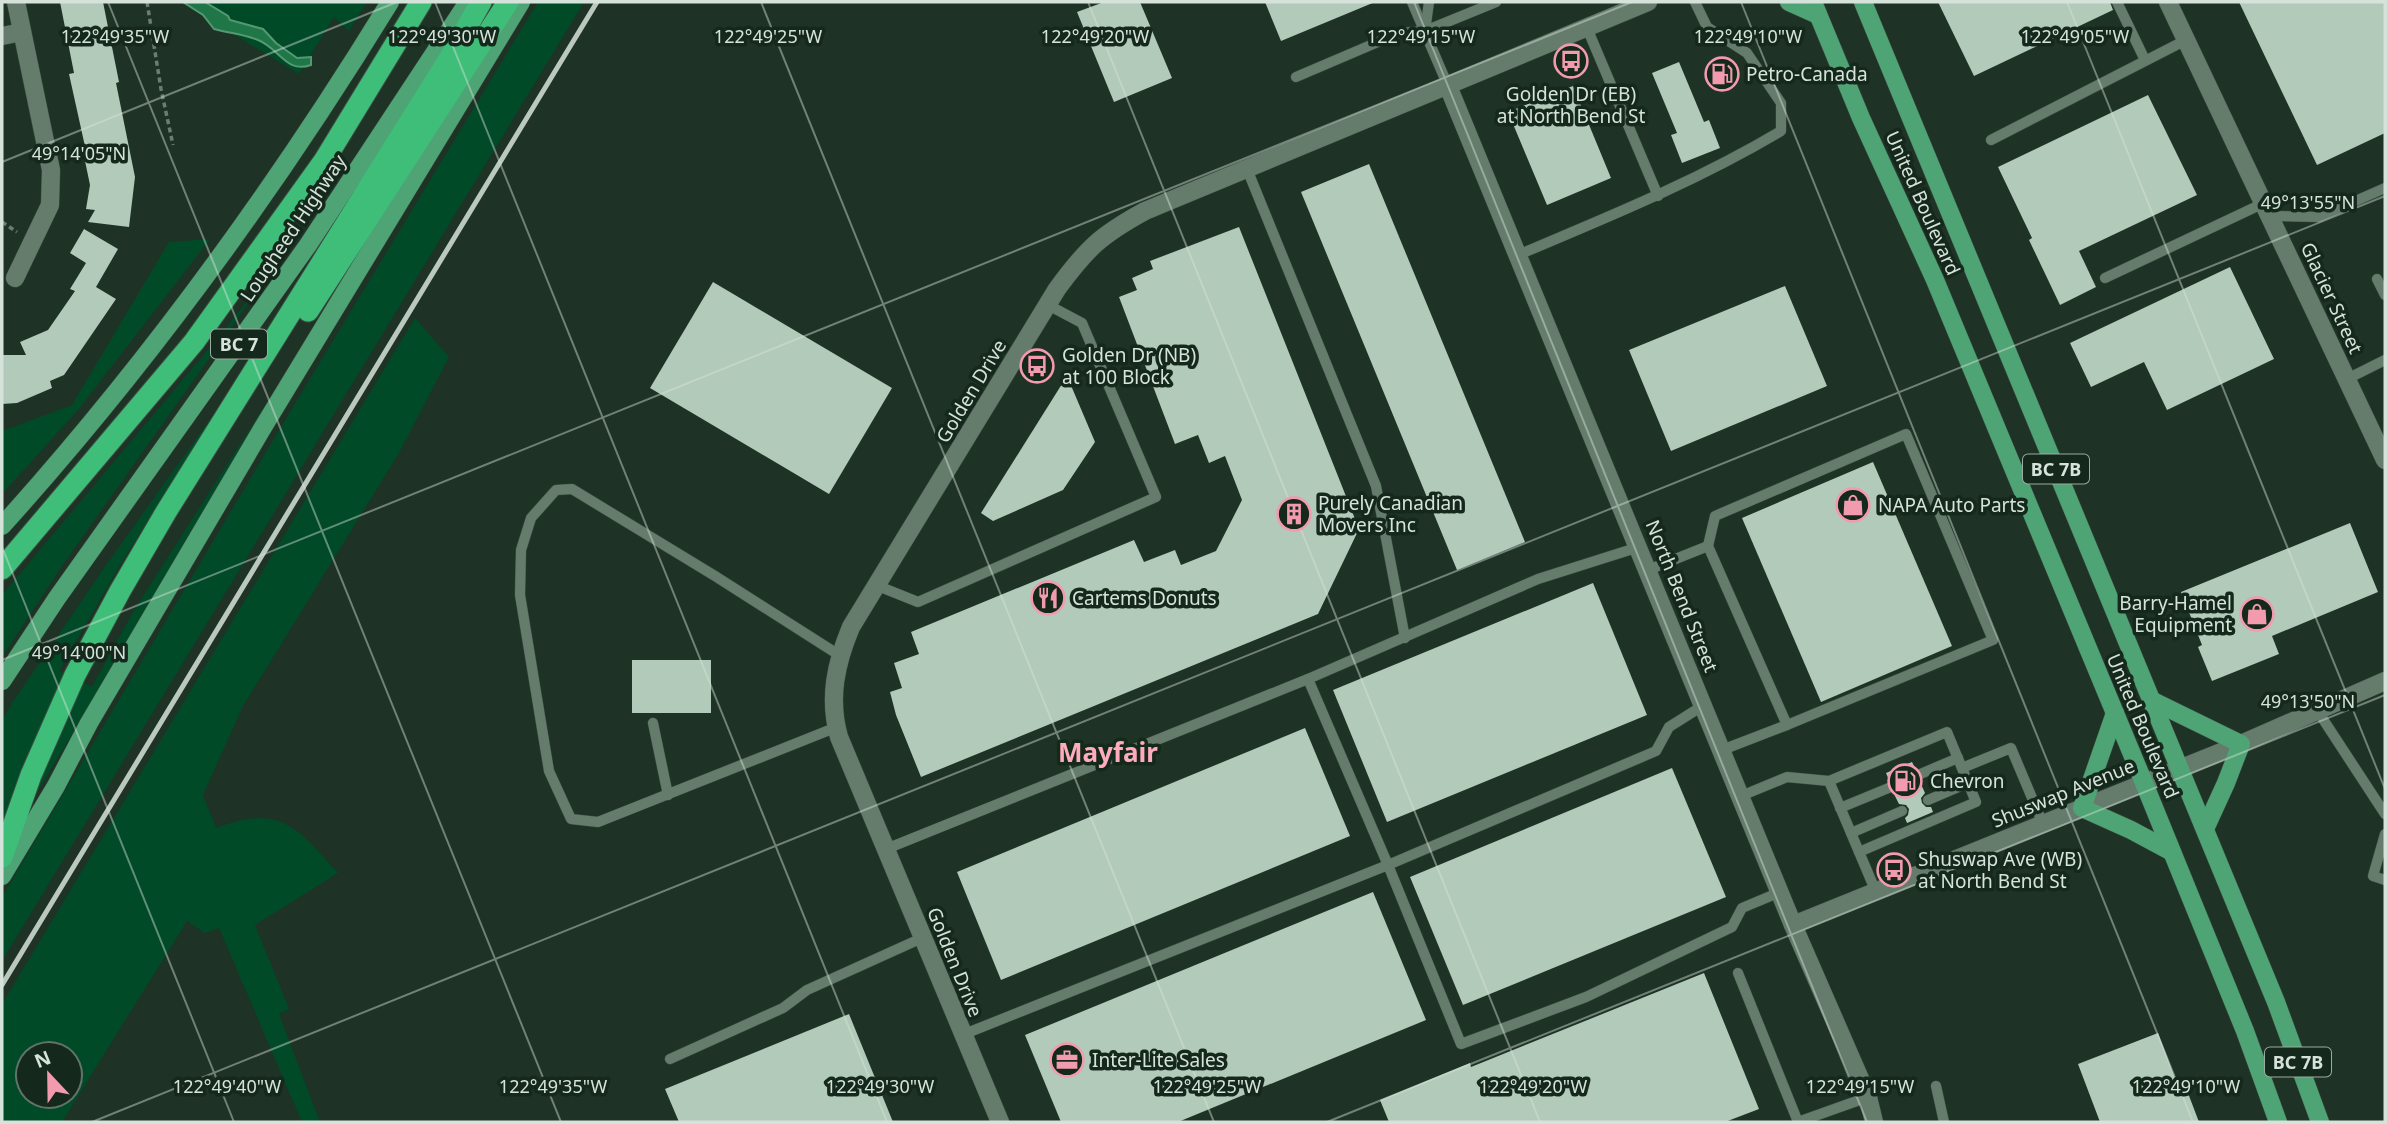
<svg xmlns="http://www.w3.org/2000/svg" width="2387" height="1124" viewBox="0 0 2387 1124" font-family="'Noto Sans',sans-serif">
<rect width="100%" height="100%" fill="#1e3225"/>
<!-- green -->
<g fill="#014a28" fill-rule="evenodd">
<polygon points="180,2 367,2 349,31 334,17 299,74"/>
<polygon points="538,2 584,2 2,961 2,897 285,420"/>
<polygon points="210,239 78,410 2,494 2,431 72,405 169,242"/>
<polygon points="254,292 255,294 64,563 2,657 2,595 217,339"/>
<path d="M415,318L449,357L399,453L243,706L203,795L216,828C281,804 296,826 338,873L255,925L289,1009L279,1014L320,1122H302L219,928L205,933L187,921L62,1122H2V1004ZM70,1054V1096H28V1054Z"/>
<polygon points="268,400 64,748 2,849 2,721 12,703 102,571 220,405 119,567 59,671 92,687 133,612"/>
</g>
<!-- water -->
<path fill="#1f7748" stroke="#569774" stroke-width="2" d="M183,2H205L228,16L230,20L263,29L276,43L297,58L311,57V65C286,74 279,48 258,40C244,34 228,33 214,29L203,15Z"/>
<!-- building -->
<g fill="#b1cab9">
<polygon points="60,2 103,2 119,82 116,83 135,177 129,227 88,222 95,210 86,209 90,185 85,161 88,160 69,74 74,73"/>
<polygon points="1104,2 1140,2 1172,78 1114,102 1077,12"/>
<polygon points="1265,2 1375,2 1281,41"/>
<polygon points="1938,2 2110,2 2113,10 1974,76"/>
<polygon points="2239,2 2385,2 2385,133 2317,165"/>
<polygon points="1679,62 1704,122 1709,120 1720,148 1682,163 1671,135 1677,133 1652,73"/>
<polygon points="1573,86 1611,178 1547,205 1508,112"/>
<polygon points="2148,95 2197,195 2079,251 2096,287 2060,305 2029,240 2032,238 1998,167"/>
<polygon points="1369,164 1525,542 1457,570 1301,192"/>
<polygon points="1239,227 1359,529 1318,614 921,777 896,715 890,692 902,688 894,663 919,654 911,632 1134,540 1144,562 1175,550 1181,565 1216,551 1242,500 1225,456 1209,463 1198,435 1175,444 1119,297 1137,290 1132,278 1153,269 1150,261"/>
<polygon points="84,229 118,249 96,287 116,299 64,375 50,381 52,388 17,403 2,404 2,355 26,355 20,342 48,330 75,291 70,289 86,263 70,253"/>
<polygon points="2230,267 2274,359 2167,410 2144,362 2091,387 2070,343"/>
<polygon points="713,282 892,388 829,494 650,388"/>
<polygon points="1785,286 1827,386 1671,451 1629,350"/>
<polygon points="1067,376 1095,442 1063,490 993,521 981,513"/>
<polygon points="1873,462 1952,646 1821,702 1742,518"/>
<polygon points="2350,523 2378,592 2272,636 2279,654 2212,681 2198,647 2202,645 2181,592"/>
<polygon points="1593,583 1647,715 1387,822 1333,690"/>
<rect x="632" y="660" width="79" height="53"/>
<polygon points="1305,728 1350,836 1001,980 957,872"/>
<polygon points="1912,762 1915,768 1911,777 1914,781 1920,782 1925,793 1921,798 1922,803 1926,807 1931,807 1933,812 1907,823 1905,818 1908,815 1909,809 1906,805 1899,804 1894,794 1898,789 1898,784 1889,780 1886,773"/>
<polygon points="1672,768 1726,897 1463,1005 1410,877"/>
<polygon points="1373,892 1426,1020 1178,1122 1061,1122 1025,1035"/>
<polygon points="1704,973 1759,1109 1725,1122 1389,1122 1380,1100 1470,1063 1471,1067"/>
<polygon points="849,1014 893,1122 679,1122 665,1089"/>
<polygon points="2158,1033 2177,1083 2183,1080 2199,1122 2100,1122 2078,1064"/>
</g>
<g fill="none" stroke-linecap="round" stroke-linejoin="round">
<defs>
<g id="lane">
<polyline points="1412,2 1448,86"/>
<polyline points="2117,2 2145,60"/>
<polyline points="1587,28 1658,196"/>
<polyline points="1425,31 1429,2"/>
<polyline points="1296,77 1399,33 1425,31 1496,2"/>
<polyline points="1991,140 2186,40"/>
<polyline points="1247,169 1376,486 1405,638"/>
<polyline points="2270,216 2319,217 2385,188"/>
<path d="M1518,255C1608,217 1697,181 1781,131V103L1747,53L1707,27L1695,2"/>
<polyline points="2105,278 2264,203"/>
<polyline points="2377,279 2385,295"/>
<polyline points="2347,379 2385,360"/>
<polyline points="1708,546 1715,516 1906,434 1993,640 1787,725"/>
<polyline points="1639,547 1538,579 1308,679 1388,865 1656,751 1669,727 1704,705"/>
<polyline points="1648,570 1708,546 1787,725 1722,750"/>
<polyline points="878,586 918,602 1156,497 1082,323 1048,305"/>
<polyline points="2317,710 2385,814"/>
<polyline points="653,723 668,795"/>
<polyline points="837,727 598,822 571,819 549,771 520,595 521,550 531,518 556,490 572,489 715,576 839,655"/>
<polyline points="1962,768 2011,748 2043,824"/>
<polyline points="1918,775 1958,758"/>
<polyline points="1829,781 1947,732 1976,802 1859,852"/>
<polyline points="1741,796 1787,777 1829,781 1876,892"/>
<polyline points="1928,800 1968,783"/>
<polyline points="1840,808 1891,787"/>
<polyline points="1851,833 1902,811"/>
<polyline points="2385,834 2373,876 2385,880"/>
<polyline points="886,849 1308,679"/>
<polyline points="1738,973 1798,1122"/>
<polyline points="962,1035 1388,865 1461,1044 1586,997 1732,927 1742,908 1780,892"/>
<polyline points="670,1059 783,1008 807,990 922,938"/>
<polyline points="1936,1086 1944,1122"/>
<polyline points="1798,1122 1868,1097"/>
</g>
<g id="street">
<polyline points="2168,2 2385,460"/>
<polyline points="2,36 22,32"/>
<polyline points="1448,86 1793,925 1868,1097 1874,1122"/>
<polyline points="15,278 50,205 51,170 16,2"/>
<polyline points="1793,925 2241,744 2385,681"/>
<path d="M1000,1122L839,737C828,698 836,663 851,627L1057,289C1087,248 1101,235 1145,211L1648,2"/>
</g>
<g id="primary">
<polyline points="1789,2 1818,15"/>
<polyline points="1813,2 1861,118 1935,280 2144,783 2245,1031 2278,1122"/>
<polyline points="1863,2 2276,1002 2320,1122"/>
<path d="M2,526C148,364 276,188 390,2"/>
<polyline points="2,681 57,598 308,245 468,2"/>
<polyline points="2151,700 2241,744 2226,783 2205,829"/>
<polyline points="2115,713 2082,808 2131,830 2172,852"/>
<polyline points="2,876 56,786 89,723 262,429 521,2"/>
</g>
<g id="highway">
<polyline points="308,311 508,2"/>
<polyline points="2,569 194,342 324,161 421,2"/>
<polyline points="2,857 31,775 75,675 120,591 166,512 449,59 481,2"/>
</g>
</defs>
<!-- lane casing -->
<use href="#lane" stroke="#3d4e43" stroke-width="11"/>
<!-- street casing -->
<use href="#street" stroke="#3d4e43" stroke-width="19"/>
<!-- primary casing -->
<use href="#primary" stroke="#3d4e43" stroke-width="19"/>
<!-- highway casing -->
<use href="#highway" stroke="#3d4e43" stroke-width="23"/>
<!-- path -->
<g stroke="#6c7d71" stroke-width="3.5" stroke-dasharray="5 3.5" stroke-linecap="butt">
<polyline points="147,2 161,89 173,145"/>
<polyline points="2,222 17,232"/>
</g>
<!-- lane -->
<use href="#lane" stroke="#657c6c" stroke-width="10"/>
<!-- street -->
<use href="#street" stroke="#657c6c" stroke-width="18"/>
<!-- primary -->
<use href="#primary" stroke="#4ea474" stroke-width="18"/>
<!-- highway -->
<use href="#highway" stroke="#3fbe79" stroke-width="21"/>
<!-- rail -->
<polyline stroke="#bac8be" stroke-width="5" points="2,985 597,2"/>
</g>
<!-- ticks -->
<path fill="none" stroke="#d6e3da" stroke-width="2" stroke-opacity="0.45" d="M108,2L561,1122M435,2L887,1122M761,2L1214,1122M1088,2L1540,1122M1414,2L1867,1122M1741,2L2193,1122M2067,2L2385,789M2,162L397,2M2,547L234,1122M2,660L1632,2M92,1122L2385,196M1327,1122L2385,695"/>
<!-- icons -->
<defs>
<symbol id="bus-ring" viewBox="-11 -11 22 22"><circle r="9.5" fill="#15281c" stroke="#f29aae" stroke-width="1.5"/><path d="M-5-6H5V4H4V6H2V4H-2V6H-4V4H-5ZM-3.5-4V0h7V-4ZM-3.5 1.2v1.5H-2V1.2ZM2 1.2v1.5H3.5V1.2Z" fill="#f29aae"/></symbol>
<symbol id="fuel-ring" viewBox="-11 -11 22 22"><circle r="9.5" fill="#15281c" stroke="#f29aae" stroke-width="1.5"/><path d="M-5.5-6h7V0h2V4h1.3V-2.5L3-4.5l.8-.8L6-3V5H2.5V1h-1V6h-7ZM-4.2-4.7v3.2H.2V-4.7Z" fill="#f29aae"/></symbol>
<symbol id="shop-ring" viewBox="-11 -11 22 22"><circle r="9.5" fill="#15281c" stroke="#f29aae" stroke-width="1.5"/><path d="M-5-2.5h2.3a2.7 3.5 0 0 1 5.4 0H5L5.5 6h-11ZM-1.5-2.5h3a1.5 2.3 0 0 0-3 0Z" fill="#f29aae"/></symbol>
<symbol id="building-ring" viewBox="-11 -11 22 22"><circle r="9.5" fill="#15281c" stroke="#f29aae" stroke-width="1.5"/><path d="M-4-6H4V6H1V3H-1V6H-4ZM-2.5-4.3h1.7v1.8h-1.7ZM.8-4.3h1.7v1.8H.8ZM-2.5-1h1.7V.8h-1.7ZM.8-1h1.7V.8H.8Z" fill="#f29aae"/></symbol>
<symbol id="restaurant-ring" viewBox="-11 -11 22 22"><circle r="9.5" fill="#15281c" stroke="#f29aae" stroke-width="1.5"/><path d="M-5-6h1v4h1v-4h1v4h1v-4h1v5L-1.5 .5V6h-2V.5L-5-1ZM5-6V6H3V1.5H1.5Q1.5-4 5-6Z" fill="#f29aae"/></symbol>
<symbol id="office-ring" viewBox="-11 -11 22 22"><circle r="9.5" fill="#15281c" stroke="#f29aae" stroke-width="1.5"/><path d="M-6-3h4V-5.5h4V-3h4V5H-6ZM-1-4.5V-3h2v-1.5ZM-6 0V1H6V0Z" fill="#f29aae"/></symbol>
</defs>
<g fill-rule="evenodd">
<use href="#bus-ring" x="1552" y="42" width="38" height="38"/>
<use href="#fuel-ring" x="1703" y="55" width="38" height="38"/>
<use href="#bus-ring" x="1018" y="347" width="38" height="38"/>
<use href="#shop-ring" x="1834" y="486" width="38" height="38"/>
<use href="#building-ring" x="1275" y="495" width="38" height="38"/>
<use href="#restaurant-ring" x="1029" y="579" width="38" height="38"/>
<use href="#shop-ring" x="2238" y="595" width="38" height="38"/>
<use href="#fuel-ring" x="1886" y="762" width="38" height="38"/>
<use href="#bus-ring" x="1875" y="851" width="38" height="38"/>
<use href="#office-ring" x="1048" y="1041" width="38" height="38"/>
</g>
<g text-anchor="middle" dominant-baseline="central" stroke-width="7" stroke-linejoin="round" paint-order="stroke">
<!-- shield labels -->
<g fill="#15281c" stroke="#9caba1" stroke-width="2">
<rect x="211" y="329.5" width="56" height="29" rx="5"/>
<rect x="2023" y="454.5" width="66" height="29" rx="5"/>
<rect x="2265" y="1047.5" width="66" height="29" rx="5"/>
</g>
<g font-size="18" font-weight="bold" fill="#d6e3da">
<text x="239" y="344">BC 7</text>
<text x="2056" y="469">BC 7B</text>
<text x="2298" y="1062">BC 7B</text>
</g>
<!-- poi labels -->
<g font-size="19" fill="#d6e3da" stroke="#15281c" text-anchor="start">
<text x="1746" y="74">Petro-Canada</text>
<text x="1571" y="94" text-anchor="middle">Golden Dr (EB)<tspan x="1571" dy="22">at North Bend St</tspan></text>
<text x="1062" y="355">Golden Dr (NB)<tspan x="1062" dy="22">at 100 Block</tspan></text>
<text x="1318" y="503">Purely Canadian<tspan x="1318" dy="22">Movers Inc</tspan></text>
<text x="1878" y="505">NAPA Auto Parts</text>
<text x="1072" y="598">Cartems Donuts</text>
<text x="2232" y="603" text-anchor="end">Barry-Hamel<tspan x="2232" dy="22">Equipment</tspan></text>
<text x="1930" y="781">Chevron</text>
<text x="1918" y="859">Shuswap Ave (WB)<tspan x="1918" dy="22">at North Bend St</tspan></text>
<text x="1092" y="1060">Inter-Lite Sales</text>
</g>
<!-- street labels -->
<g font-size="19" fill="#d6e3da" stroke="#15281c">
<text transform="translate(1923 203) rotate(66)">United Boulevard</text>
<text transform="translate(293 228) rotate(-56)">Lougheed Highway</text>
<text transform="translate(2332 298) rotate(65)">Glacier Street</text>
<text transform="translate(971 391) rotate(-59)">Golden Drive</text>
<text transform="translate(1682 596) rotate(68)">North Bend Street</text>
<text transform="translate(2143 726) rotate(67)">United Boulevard</text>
<text transform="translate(2063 793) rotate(-22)">Shuswap Avenue</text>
<text transform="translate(955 962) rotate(68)">Golden Drive</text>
</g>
<!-- district labels -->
<g font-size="26" font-weight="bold" fill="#feabbd" stroke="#15281c">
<text x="1108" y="752">Mayfair</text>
</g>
</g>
<g font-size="18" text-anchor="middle" fill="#d6e3da" stroke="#15281c" stroke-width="7" stroke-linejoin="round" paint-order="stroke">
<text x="1421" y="43">122°49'15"W</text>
<text x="115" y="43">122°49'35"W</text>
<text x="442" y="43">122°49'30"W</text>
<text x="768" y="43">122°49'25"W</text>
<text x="1095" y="43">122°49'20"W</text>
<text x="1748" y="43">122°49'10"W</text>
<text x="2075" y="43">122°49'05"W</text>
<text x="79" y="160">49°14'05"N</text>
<text x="2308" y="209">49°13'55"N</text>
<text x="79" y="659">49°14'00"N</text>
<text x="2308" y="708">49°13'50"N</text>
<text x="227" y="1093">122°49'40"W</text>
<text x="553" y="1093">122°49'35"W</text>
<text x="880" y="1093">122°49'30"W</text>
<text x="1207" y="1093">122°49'25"W</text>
<text x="1533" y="1093">122°49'20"W</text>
<text x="1860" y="1093">122°49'15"W</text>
<text x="2186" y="1093">122°49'10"W</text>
</g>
<!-- border -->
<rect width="2387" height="1124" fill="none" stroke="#d6e3da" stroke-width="7"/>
<!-- north arrow -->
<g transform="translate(49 1075) rotate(338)"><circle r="33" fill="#15281c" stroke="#627368" stroke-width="2"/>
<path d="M0-5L12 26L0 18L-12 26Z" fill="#f29aae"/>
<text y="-10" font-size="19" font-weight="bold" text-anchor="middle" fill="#d6e3da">N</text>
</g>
</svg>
